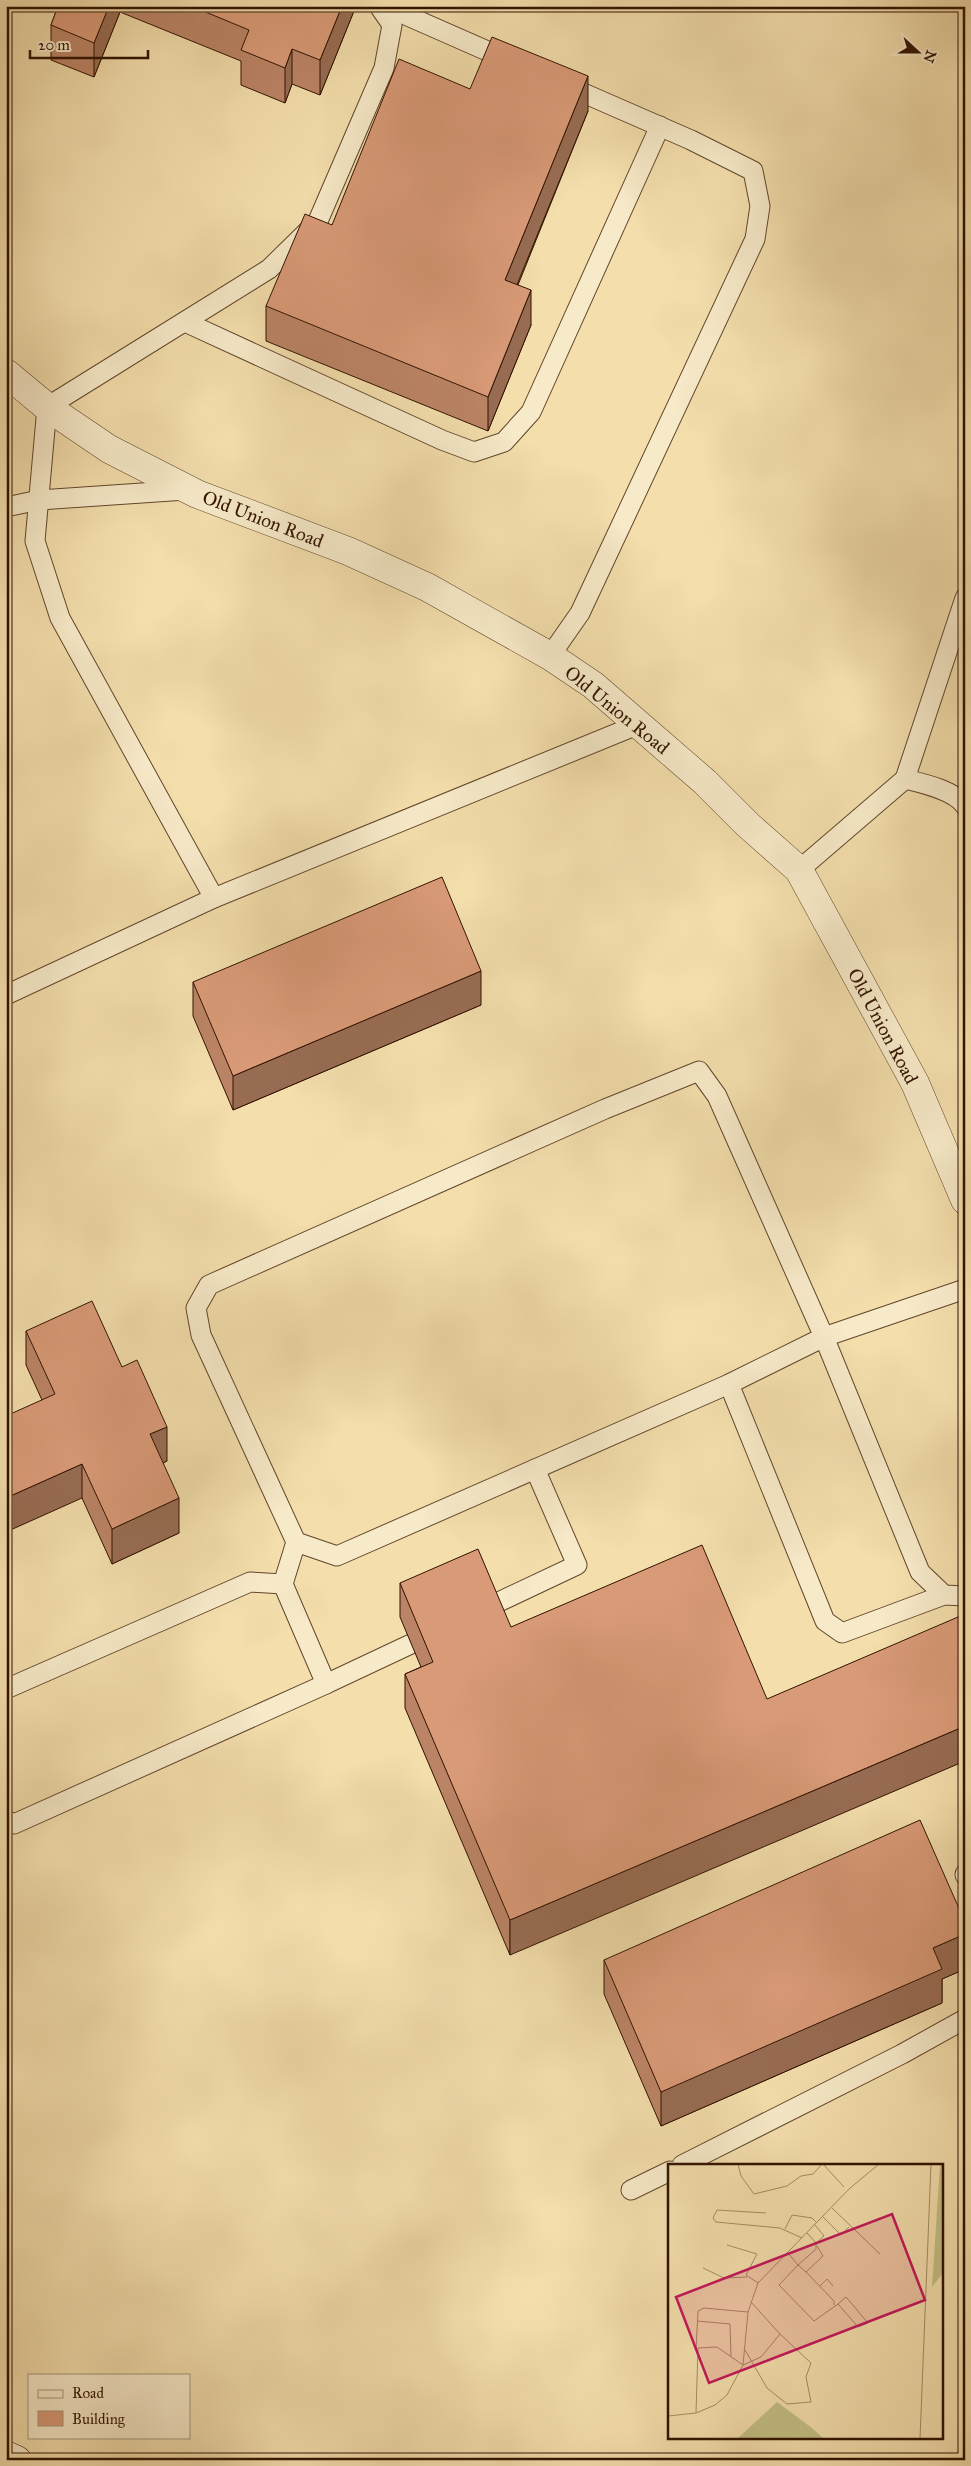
<svg xmlns="http://www.w3.org/2000/svg" width="971" height="2466" viewBox="0 0 971 2466" font-family="'IM FELL Great Primer',serif">
<rect width="100%" height="100%" fill="#f3deac"/>
<filter id="stains"><feTurbulence type="fractalNoise" baseFrequency=".004" numOctaves="4"/><feColorMatrix values="0 0 0 0 .2 0 0 0 0 .09 0 0 0 0 .02 0 0 0 .5 -.17"/></filter>
<radialGradient id="worn" r=".72"><stop offset=".6" stop-color="#630" stop-opacity="0"/><stop offset="1" stop-color="#630" stop-opacity=".3"/></radialGradient>
<g fill="none" stroke-linecap="round" stroke-linejoin="round">
<defs>
<g id="lane">
<polyline points="379,6 392,25 384,68 318,221 269,269 47,407 35,541 60,618 214,898 637,725"/>
<polyline points="385,6 510,61"/>
<polyline points="185,322 442,440 474,452 504,442 531,412 660,126"/>
<polyline points="6,507 39,500 186,490"/>
<polyline points="550,656 580,613 755,239 760,206 753,171 691,140 565,85"/>
<polyline points="905,779 965,598"/>
<path d="M799,870L905,779C921,783 955,790 965,806"/>
<polyline points="6,995 214,898"/>
<polyline points="965,1289 824,1337 920,1572 944,1595 965,1596"/>
<polyline points="296,1542 337,1556 729,1384"/>
<polyline points="488,1607 577,1565 535,1469"/>
<polyline points="326,1684 411,1644"/>
<polyline points="6,1689 250,1582 283,1584"/>
<polyline points="6,1820 14,1824 326,1684 283,1584 296,1542 201,1335 196,1308 209,1285 605,1109 699,1071 717,1096 824,1337 729,1384 825,1621 842,1633 944,1595"/>
<polyline points="965,1874 965,1875"/>
<polyline points="682,2165 902,2054 965,2019"/>
<polyline points="631,2190 670,2171"/>
</g>
<polyline id="street" points="6,373 47,407 109,449 197,494 348,551 427,587 550,656 593,685 705,782 748,825 799,870 915,1083 965,1200"/>
<polyline id="secondary" points="6,2455 17,2460"/>
</defs>
<!-- lane casing -->
<use href="#lane" stroke="#62462b" stroke-width="21"/>
<!-- street casing -->
<use href="#street" stroke="#62462b" stroke-width="29"/>
<!-- secondary casing -->
<use href="#secondary" stroke="#311300" stroke-width="29"/>
<!-- lane -->
<use href="#lane" stroke="#f7eac9" stroke-width="19"/>
<!-- street -->
<use href="#street" stroke="#f7eac9" stroke-width="28"/>
<!-- secondary -->
<use href="#secondary" stroke="#f7eac9" stroke-width="28"/>
</g>
<!-- wall -->
<g fill="#bb8466" stroke="#311300">
<polygon points="58,6 356,6 320,95 292,84 285,103 241,85 241,61 120,12 94,77 51,60 51,25"/>
<polygon points="470,89 588,111 518,285 531,325 488,431 266,341 266,306 332,225"/>
<polygon points="193,982 481,1005 233,1110 193,1016"/>
<polygon points="26,1331 122,1367 167,1461 163,1463 179,1533 112,1564 82,1498 42,1400 26,1365"/>
<polygon points="400,1583 511,1627 510,1955 405,1708 405,1674 421,1667 400,1617"/>
<polygon points="965,1922 965,1969 942,1979 942,2003 661,2126 604,1994 604,1960"/>
</g>
<!-- shaded-wall -->
<g fill="#986c53" stroke="#311300">
<polygon points="109,6 120,6 120,12 94,77 94,43"/>
<polygon points="342,6 356,6 320,95 320,60"/>
<polygon points="292,49 292,84 285,103 285,68"/>
<polygon points="588,76 588,111 505,314 505,280"/>
<polygon points="531,290 531,325 488,431 488,397"/>
<polygon points="481,971 481,1005 233,1110 233,1076"/>
<polygon points="167,1427 167,1461 150,1469 150,1434"/>
<polygon points="82,1464 82,1498 6,1532 6,1498"/>
<polygon points="179,1498 179,1533 112,1564 112,1529"/>
<polygon points="965,1726 965,1761 510,1955 510,1920"/>
<polygon points="965,1934 965,1969 942,1979 942,2003 661,2126 661,2092 933,1948"/>
</g>
<!-- building -->
<g fill="#d99a77" stroke="#311300">
<polygon points="58,6 109,6 94,43 51,25"/>
<polygon points="191,6 342,6 320,60 292,49 285,68 241,50 249,30"/>
<polygon points="492,37 588,76 505,280 531,290 488,397 266,306 305,214 332,225 399,59 470,89"/>
<polygon points="442,877 481,971 233,1076 193,982"/>
<polygon points="92,1301 122,1367 137,1360 167,1427 150,1434 179,1498 112,1529 82,1464 6,1498 6,1416 55,1394 26,1331"/>
<polygon points="702,1545 767,1699 965,1614 965,1726 510,1920 405,1674 433,1662 400,1583 478,1549 511,1627"/>
<polygon points="920,1820 965,1922 965,1934 933,1948 942,1969 661,2092 604,1960"/>
</g>
<g text-anchor="middle" dominant-baseline="central" stroke-width="5" stroke-linejoin="round" paint-order="stroke">
<!-- street labels -->
<g font-size="19" fill="#311300" stroke="#f7eac9">
<text transform="translate(263 519) rotate(21)">Old Union Road</text>
<text transform="translate(617 710) rotate(39)">Old Union Road</text>
<text transform="translate(883 1026) rotate(62)">Old Union Road</text>
</g>
</g>
<!-- overview -->
<g transform="translate(668 2164)">
<rect width="275" height="275" fill="#f3deac"/>
<path d="M272,0H275V109L264,123ZM109,238L144,264L156,275H69Z" fill="#c3bf84"/>
<path fill="none" stroke="#a58d67" stroke-width="1" d="M70,0L73,12L86,30L119,22L133,12L145,10L154,0M155,0L176,23M164,44L212,90M98,49L49,46L45,54L48,58L112,64L134,74M155,53L173,71L181,63M147,61L156,72L148,79M117,65L124,51L144,54L149,59M59,81L89,90L78,111L90,119M149,82L155,92L138,108L130,101L111,121L146,157L170,140L190,163L200,159L178,133L170,140M119,88L130,101L148,85V79L139,69M35,104L56,114L79,113M138,108L166,137V141M152,122L159,115L165,122M29,157L62,160L63,192M28,186L30,147L36,144L80,148M77,186L99,224L119,240L143,238L138,213L143,199L112,170M28,249L30,184L49,183L75,201L93,193L112,170L83,138M0,252L28,249L47,241L59,231L75,201L80,148L90,119L181,25L211,0M252,275L263,0"/>
<path fill="#c2185b" fill-opacity="0.15" stroke="#c2185b" stroke-width="2.5" d="M224,50L257,136L41,219L8,133Z"/>
<rect width="275" height="275" fill="none" stroke="#311300" stroke-width="2.5"/>
</g>
<!-- margin -->
<rect width="971" height="2466" fill="none" stroke="#f3deac" stroke-width="25"/>
<rect x="8" y="8" width="956" height="2451" fill="none" stroke="#311300" stroke-width="2.5"/>
<rect x="12" y="12" width="946" height="2441" fill="none" stroke="#311300"/>
<!-- legend -->
<rect x="28" y="2374" width="162" height="65" fill="#f7eac9" stroke="#a89479"/>
<rect x="38" y="2390" width="25" height="8" fill="#f7eac9" stroke="#a89479"/>
<text x="72" y="2398" font-size="15" fill="#311300">Road</text>
<rect x="38" y="2411" width="25" height="15" fill="#d99a77" stroke="#a89479"/>
<text x="72" y="2424" font-size="15" fill="#311300">Building</text>
<!-- north arrow -->
<g transform="translate(918 52) rotate(111)" stroke="#f7eac9" stroke-width="4" paint-order="stroke">
<path d="M0-4L9 19L0 12L-9 19Z" fill="#311300"/>
<text y="-8" font-size="14" font-weight="bold" text-anchor="middle" fill="#311300">N</text>
</g>
<!-- scale -->
<path d="M30 50v8h118v-8" fill="none" stroke="#311300" stroke-width="2.5"/>
<text x="38" y="50" font-size="15" fill="#311300" stroke="#f7eac9" stroke-width="4" paint-order="stroke">20 m</text>
<rect width="100%" height="100%" filter="url(#stains)"/>
<rect width="100%" height="100%" fill="url(#worn)"/>
</svg>
